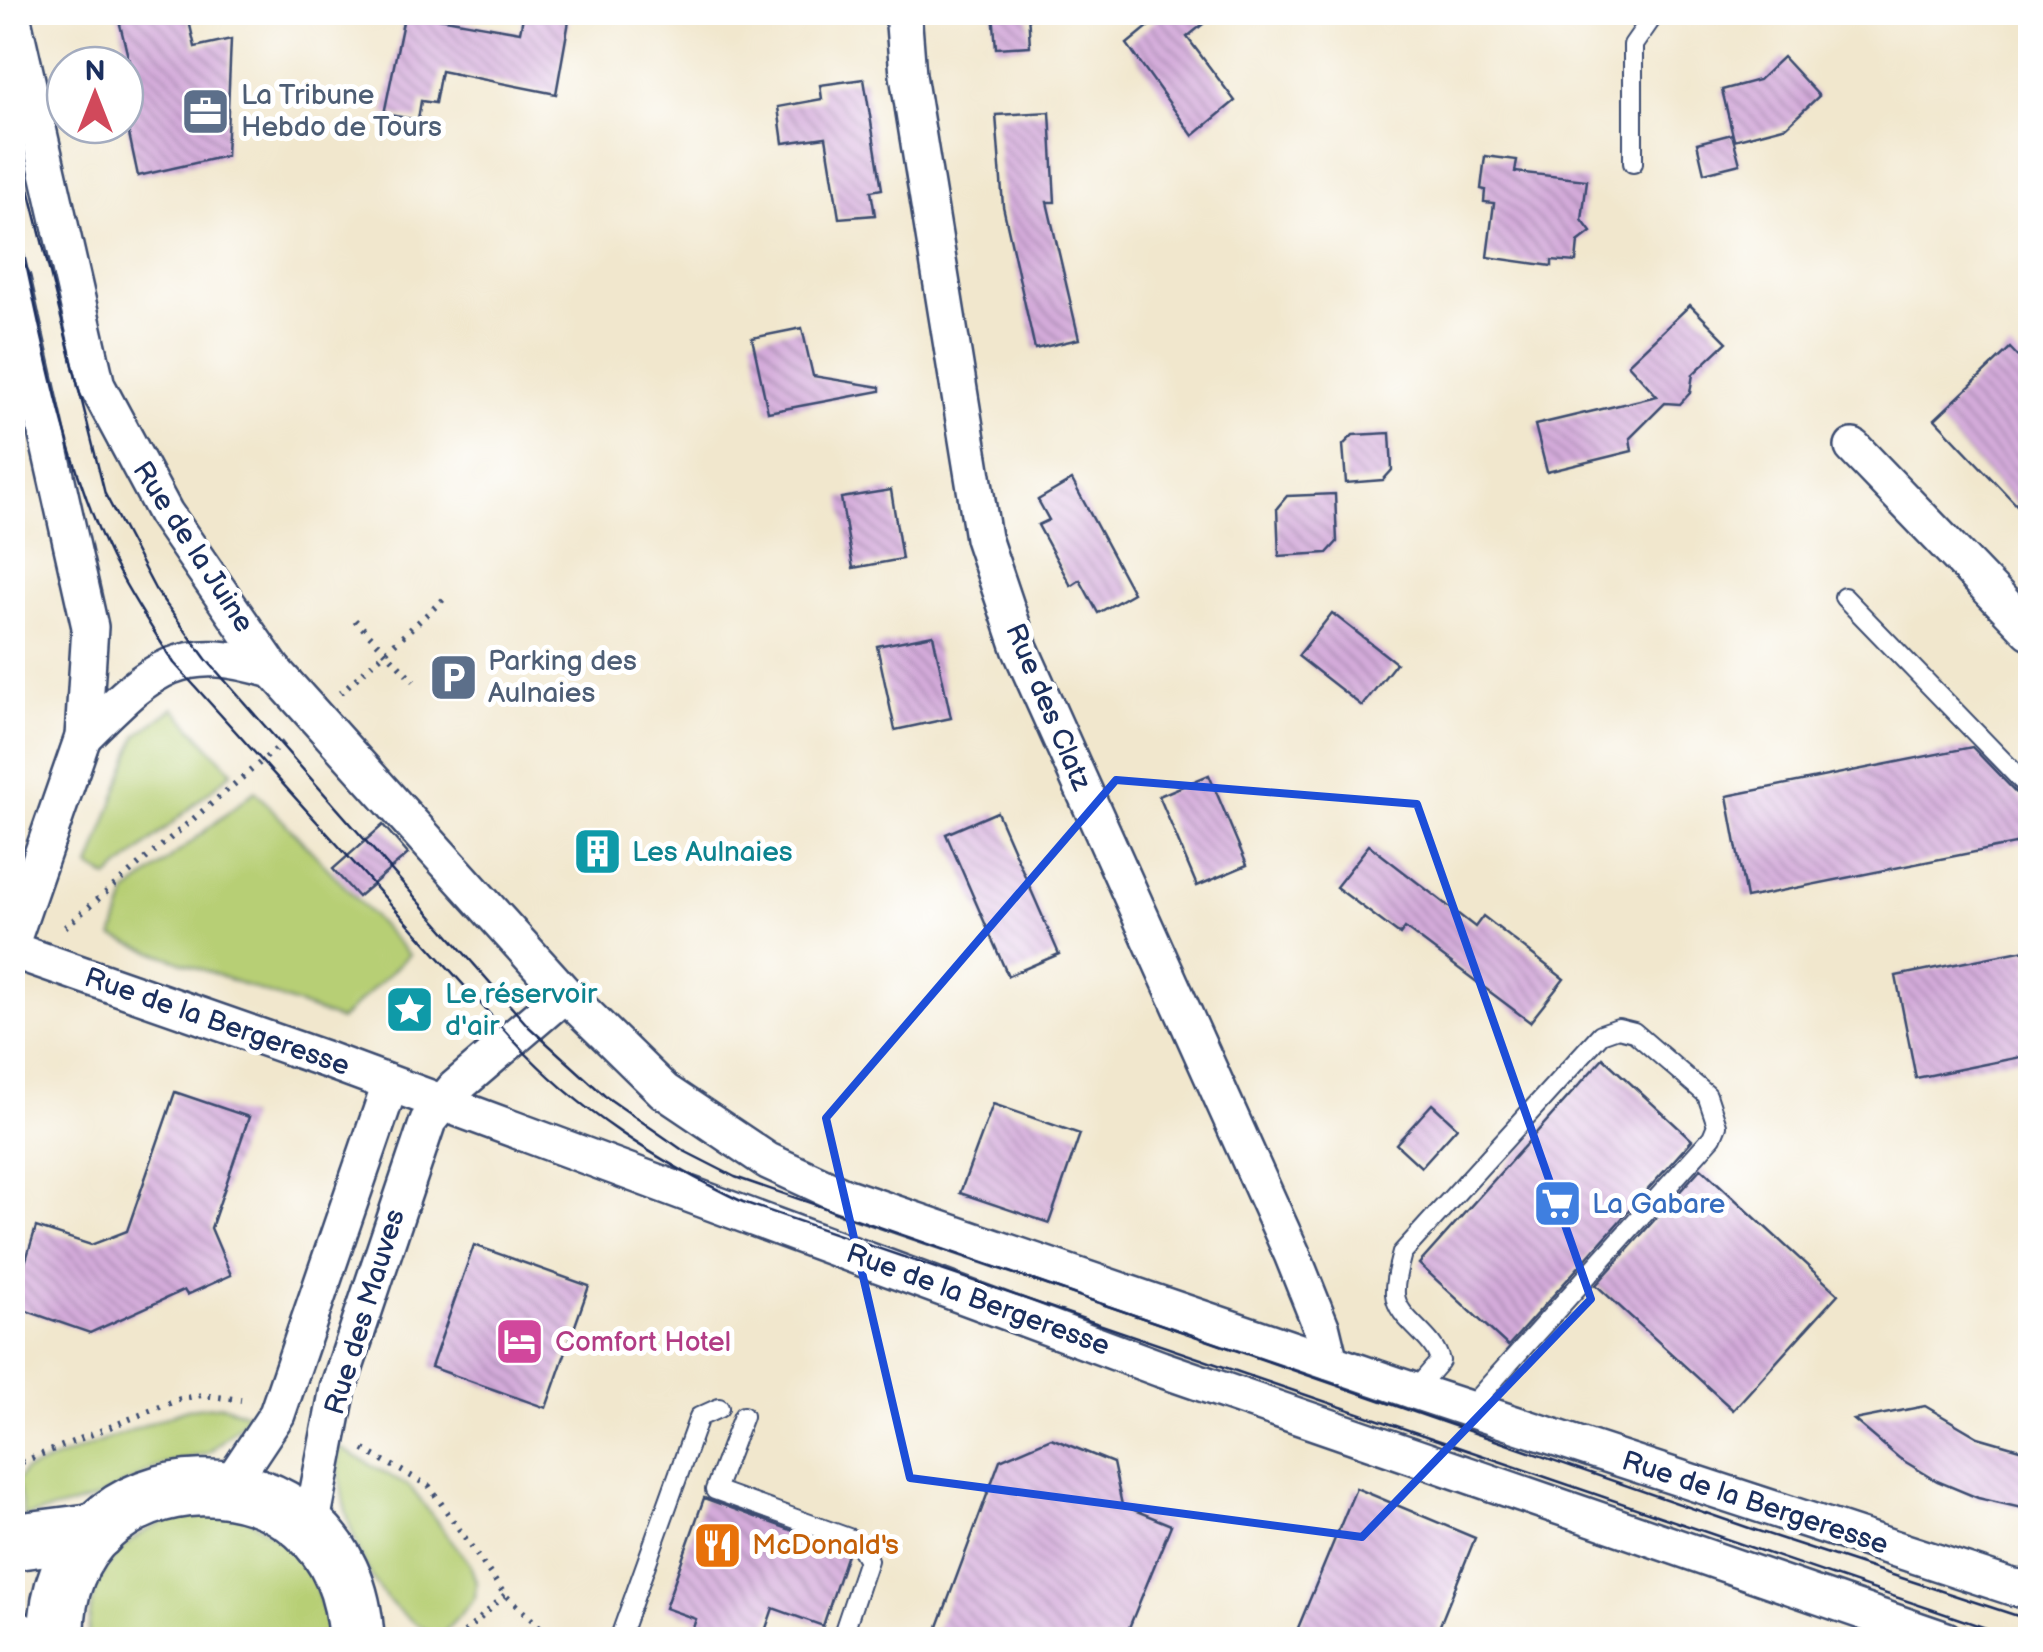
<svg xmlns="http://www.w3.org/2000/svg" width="2043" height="1652" viewBox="0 0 2043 1652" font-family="'Balsamiq Sans',sans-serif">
<defs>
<pattern id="building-back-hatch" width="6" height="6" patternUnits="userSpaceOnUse" patternTransform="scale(2.5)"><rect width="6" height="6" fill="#d4abda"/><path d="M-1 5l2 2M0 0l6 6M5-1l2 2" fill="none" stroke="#ab8cb4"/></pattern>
</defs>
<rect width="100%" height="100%" fill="#fff"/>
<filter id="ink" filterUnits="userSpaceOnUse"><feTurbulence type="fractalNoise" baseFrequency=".01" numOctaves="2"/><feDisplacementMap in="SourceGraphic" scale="20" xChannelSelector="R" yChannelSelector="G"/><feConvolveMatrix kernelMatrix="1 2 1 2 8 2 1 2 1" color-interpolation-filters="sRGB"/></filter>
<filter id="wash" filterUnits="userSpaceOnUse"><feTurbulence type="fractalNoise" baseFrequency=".0048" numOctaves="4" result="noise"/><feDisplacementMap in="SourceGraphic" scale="40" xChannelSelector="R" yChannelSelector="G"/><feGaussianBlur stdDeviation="2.25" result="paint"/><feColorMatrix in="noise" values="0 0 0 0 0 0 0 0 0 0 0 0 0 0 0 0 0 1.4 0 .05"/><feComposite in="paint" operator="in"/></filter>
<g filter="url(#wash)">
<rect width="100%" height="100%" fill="#f1e7cd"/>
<!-- grass -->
<g fill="#b7cf74" stroke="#697f69" stroke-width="2.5">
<polygon points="174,708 232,772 108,878 90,867 137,735"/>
<polygon points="255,791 409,955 340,1020 113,937 127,893"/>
<polygon points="222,1405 251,1415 208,1453 162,1465 93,1500 24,1517 17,1481 24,1471 187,1409"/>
<path d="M339,1447L410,1487L470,1564L476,1582L475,1598L439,1638C424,1628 406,1619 394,1606C359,1574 335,1492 339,1447Z"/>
<path d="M204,1511L243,1515L307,1558L333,1640H88C89,1563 132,1525 204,1511Z"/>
</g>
<g id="blocks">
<!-- building -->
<g fill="url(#building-back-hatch)">
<polygon points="117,12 187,12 195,47 231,39 226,156 138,176 125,115 125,62 129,61"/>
<polygon points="405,12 520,32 524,12 569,21 556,94 441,71 435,103 421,101 418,120 384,114"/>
<polygon points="993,12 1028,12 1030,46 996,48"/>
<polygon points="1166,12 1218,12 1187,37 1235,101 1193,136 1127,44"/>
<polygon points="1783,57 1819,96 1787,126 1734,140 1722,90 1759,80"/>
<polygon points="864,79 882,189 871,191 875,215 839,218 826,137 783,143 778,107 822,99 820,85"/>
<polygon points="1050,112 1055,202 1047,202 1079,339 1035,349 1003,206 996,115"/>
<polygon points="1732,134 1740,164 1704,173 1697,143"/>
<polygon points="1485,156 1517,160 1515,172 1587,180 1582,220 1591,232 1578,242 1576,262 1552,260 1552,266 1487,257 1494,203 1484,202 1485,190 1481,189"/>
<polygon points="1690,305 1727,342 1693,374 1690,393 1680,404 1665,403 1630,438 1632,451 1547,472 1535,425 1657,396 1628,364"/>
<polygon points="802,328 813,376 880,387 880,391 768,412 752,338"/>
<polygon points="2010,348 2030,369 2030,519 1935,419"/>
<polygon points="1390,433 1392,470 1383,480 1346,483 1343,445 1353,435"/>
<polygon points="1072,480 1133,593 1098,613 1080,580 1071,586 1038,525 1049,520 1038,500"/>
<polygon points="891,490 902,559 853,568 841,498"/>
<polygon points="1335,494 1337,542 1327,553 1279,556 1277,508 1287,496"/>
<polygon points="1332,613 1396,663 1362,706 1298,656"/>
<polygon points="933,635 951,718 895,730 877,646"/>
<polygon points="1972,747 2030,807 2030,841 1746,898 1727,796"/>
<polygon points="1209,775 1247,865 1197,886 1159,796"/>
<polygon points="997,812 1059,954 1008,976 946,834"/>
<polygon points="383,825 408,854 358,897 333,869"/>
<polygon points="1369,845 1475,927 1483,916 1564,979 1530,1022 1405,928 1400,935 1336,887"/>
<polygon points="2030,949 2030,1055 1916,1078 1896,976"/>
<polygon points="1603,1058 1692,1140 1508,1346 1419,1264"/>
<polygon points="175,1092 249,1117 211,1228 231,1275 187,1295 184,1290 90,1333 12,1306 36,1227 91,1245 127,1231"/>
<polygon points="993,1104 1080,1134 1049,1223 960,1193"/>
<polygon points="1432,1104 1457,1127 1421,1167 1396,1144"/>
<polygon points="1701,1168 1838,1294 1733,1410 1596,1285"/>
<polygon points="474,1245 589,1286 546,1408 431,1367"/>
<polygon points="1925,1406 1978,1437 2030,1452 2030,1510 1978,1498 1937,1481 1899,1458 1854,1420"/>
<polygon points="1051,1438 1113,1463 1122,1505 1171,1525 1124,1640 933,1640 1000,1460"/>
<polygon points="1356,1488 1475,1538 1434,1640 1293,1640"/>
<polygon points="704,1498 848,1551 823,1626 773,1608 762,1640 689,1640 696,1619 665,1608"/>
</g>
</g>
</g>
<g filter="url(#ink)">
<use href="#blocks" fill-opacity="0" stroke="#3b4b6f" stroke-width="2.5"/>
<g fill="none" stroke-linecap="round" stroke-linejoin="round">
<defs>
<g id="service">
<polyline points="1633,163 1633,45 1656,12"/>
<polyline points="1844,597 2030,789"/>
<path d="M1414,1391L1440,1361C1434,1335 1397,1320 1395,1294C1394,1281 1399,1265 1402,1253L1601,1034L1618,1028L1634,1032L1707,1095L1717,1125L1712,1137L1468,1409"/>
<polyline points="743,1416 715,1490 857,1541 868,1560 841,1640"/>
<polyline points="623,1640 621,1634 699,1417 719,1408"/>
</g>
<g id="minor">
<polyline points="903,12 908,75 983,538 1020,648 1292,1254 1322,1329 1330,1362"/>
<polyline points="12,15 97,386 165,513 274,671 565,994 664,1091 768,1161 844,1196 1414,1391 2012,1587 2030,1589"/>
<polyline points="12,280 90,627 83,737 12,941"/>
<polyline points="1853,447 2030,631"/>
<path d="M83,737C149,672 177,639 274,671"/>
<polyline points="12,950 327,1060 1161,1369 1946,1640"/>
<polyline points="229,1486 277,1414 390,1085"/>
<polyline points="311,1527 338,1388 428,1121 455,1088 565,994"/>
</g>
<g id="primary">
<polyline points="12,1542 97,1531"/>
<polyline points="12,1637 17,1640"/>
<path d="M57,1640C50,1443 348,1431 356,1640"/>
</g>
</defs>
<!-- service casing -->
<use href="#service" stroke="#3b4b6f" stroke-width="22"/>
<!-- minor casing -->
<use href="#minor" stroke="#3b4b6f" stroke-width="40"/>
<!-- primary casing -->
<use href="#primary" stroke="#3b4b6f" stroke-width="60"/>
<!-- path -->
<g stroke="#3b4b6f" stroke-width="6" stroke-dasharray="2.5 8" stroke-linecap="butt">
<polyline points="355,620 414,681"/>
<polyline points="340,693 446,597"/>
<polyline points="65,927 288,739"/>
<polyline points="364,1450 429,1486 505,1595 554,1640"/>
<polyline points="12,1466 180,1399 202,1395 241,1400"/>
<polyline points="457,1640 505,1595"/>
</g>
<!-- service -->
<use href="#service" stroke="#fff" stroke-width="18"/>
<!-- minor -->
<use href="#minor" stroke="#fff" stroke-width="35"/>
<!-- primary -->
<use href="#primary" stroke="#fff" stroke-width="55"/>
<!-- tram -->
<g stroke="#1b2f5e" stroke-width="2.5">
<polyline points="12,121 105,494 155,589 206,659 529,1027 605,1096 684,1151 735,1177 1755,1530 2030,1620"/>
<path d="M12,201C40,319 58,446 111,557C129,594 152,628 174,663L514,1041C578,1111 657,1161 743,1202L2021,1640"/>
</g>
</g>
</g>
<!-- marked area -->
<path fill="none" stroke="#1d4ed8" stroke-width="8" stroke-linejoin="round" d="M1116,780L1417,804L1591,1299L1362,1537L910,1478L826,1118Z"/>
<!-- icons -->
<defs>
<symbol id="office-square" viewBox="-11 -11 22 22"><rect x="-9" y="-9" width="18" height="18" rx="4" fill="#5c6f8a" stroke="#fff"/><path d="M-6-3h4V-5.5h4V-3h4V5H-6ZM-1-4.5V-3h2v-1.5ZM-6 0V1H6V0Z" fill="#fff"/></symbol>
<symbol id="parking-square" viewBox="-11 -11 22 22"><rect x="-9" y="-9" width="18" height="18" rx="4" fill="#5c6f8a" stroke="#fff"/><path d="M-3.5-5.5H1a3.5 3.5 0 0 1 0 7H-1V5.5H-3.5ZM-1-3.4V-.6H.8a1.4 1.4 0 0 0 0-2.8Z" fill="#fff"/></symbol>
<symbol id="building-square" viewBox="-11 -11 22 22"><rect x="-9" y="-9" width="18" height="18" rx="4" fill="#0f9aa8" stroke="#fff"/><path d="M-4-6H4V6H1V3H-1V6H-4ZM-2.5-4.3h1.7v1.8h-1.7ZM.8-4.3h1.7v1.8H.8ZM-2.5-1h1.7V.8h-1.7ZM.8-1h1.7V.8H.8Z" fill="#fff"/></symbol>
<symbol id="sight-square" viewBox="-11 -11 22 22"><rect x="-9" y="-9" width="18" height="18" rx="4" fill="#0f9aa8" stroke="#fff"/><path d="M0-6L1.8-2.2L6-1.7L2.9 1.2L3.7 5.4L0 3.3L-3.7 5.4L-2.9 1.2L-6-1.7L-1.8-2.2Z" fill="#fff"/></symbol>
<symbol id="supermarket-square" viewBox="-11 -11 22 22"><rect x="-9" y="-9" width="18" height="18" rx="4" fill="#3f7fe0" stroke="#fff"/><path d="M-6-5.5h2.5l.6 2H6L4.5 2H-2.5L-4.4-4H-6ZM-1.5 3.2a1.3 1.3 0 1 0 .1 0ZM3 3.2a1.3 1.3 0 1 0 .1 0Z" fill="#fff"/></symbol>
<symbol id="hotel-square" viewBox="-11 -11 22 22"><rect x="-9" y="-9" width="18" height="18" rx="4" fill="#d1479c" stroke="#fff"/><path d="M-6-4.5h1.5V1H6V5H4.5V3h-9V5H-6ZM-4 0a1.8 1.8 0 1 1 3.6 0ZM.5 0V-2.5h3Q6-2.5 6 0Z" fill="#fff"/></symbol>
<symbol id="restaurant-square" viewBox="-11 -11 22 22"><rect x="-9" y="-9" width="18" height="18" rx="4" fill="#e8710a" stroke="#fff"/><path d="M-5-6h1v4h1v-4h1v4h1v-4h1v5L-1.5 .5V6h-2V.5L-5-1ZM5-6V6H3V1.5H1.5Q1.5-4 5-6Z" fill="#fff"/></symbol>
</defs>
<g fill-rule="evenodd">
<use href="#office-square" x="178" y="84" width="55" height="55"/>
<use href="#parking-square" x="426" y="650" width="55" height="55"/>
<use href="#building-square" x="570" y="824" width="55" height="55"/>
<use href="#sight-square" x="382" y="982" width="55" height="55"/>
<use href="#supermarket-square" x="1530" y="1176" width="55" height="55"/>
<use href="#hotel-square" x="492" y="1314" width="55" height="55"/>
<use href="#restaurant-square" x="690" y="1518" width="55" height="55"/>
</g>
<g text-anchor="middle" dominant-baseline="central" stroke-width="10" stroke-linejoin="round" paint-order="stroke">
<!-- service labels -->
<g font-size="28" fill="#4e5e75" stroke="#fff" text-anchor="start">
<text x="241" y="95">La Tribune<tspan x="241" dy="32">Hebdo de Tours</tspan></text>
<text x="488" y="661">Parking des<tspan x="488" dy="32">Aulnaies</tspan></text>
</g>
<!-- street labels -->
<g font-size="28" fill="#1b2f5e" stroke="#fff">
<text transform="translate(193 547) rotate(57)">Rue de la Juine</text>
<text transform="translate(1048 707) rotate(67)">Rue des Clatz</text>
<text transform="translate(217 1022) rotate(19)">Rue de la Bergeresse</text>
<text transform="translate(978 1300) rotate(20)">Rue de la Bergeresse</text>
<text transform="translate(365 1312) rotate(-73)">Rue des Mauves</text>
<text transform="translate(1755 1503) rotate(18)">Rue de la Bergeresse</text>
</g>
<!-- culture labels -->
<g font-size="28" fill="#0d838f" stroke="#fff" text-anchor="start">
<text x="632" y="852">Les Aulnaies</text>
<text x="445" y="994">Le réservoir<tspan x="445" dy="32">d'air</tspan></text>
</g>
<!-- shop labels -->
<g font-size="28" fill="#366cbe" stroke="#fff" text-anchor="start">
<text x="1592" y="1204">La Gabare</text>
</g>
<!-- hotel labels -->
<g font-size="28" fill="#b23c85" stroke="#fff" text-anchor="start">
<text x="555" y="1342">Comfort Hotel</text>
</g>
<!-- food labels -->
<g font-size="28" fill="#c56008" stroke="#fff" text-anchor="start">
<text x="752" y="1545">McDonald's</text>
</g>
</g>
<!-- margin -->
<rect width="2043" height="1652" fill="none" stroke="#fff" stroke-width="50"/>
<!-- north arrow -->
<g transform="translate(95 95)"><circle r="48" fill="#ffffff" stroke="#a4acbf" stroke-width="2.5"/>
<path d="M0-8L18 38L0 25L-18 38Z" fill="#d1495b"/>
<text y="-15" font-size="28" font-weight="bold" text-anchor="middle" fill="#1b2f5e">N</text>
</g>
</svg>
